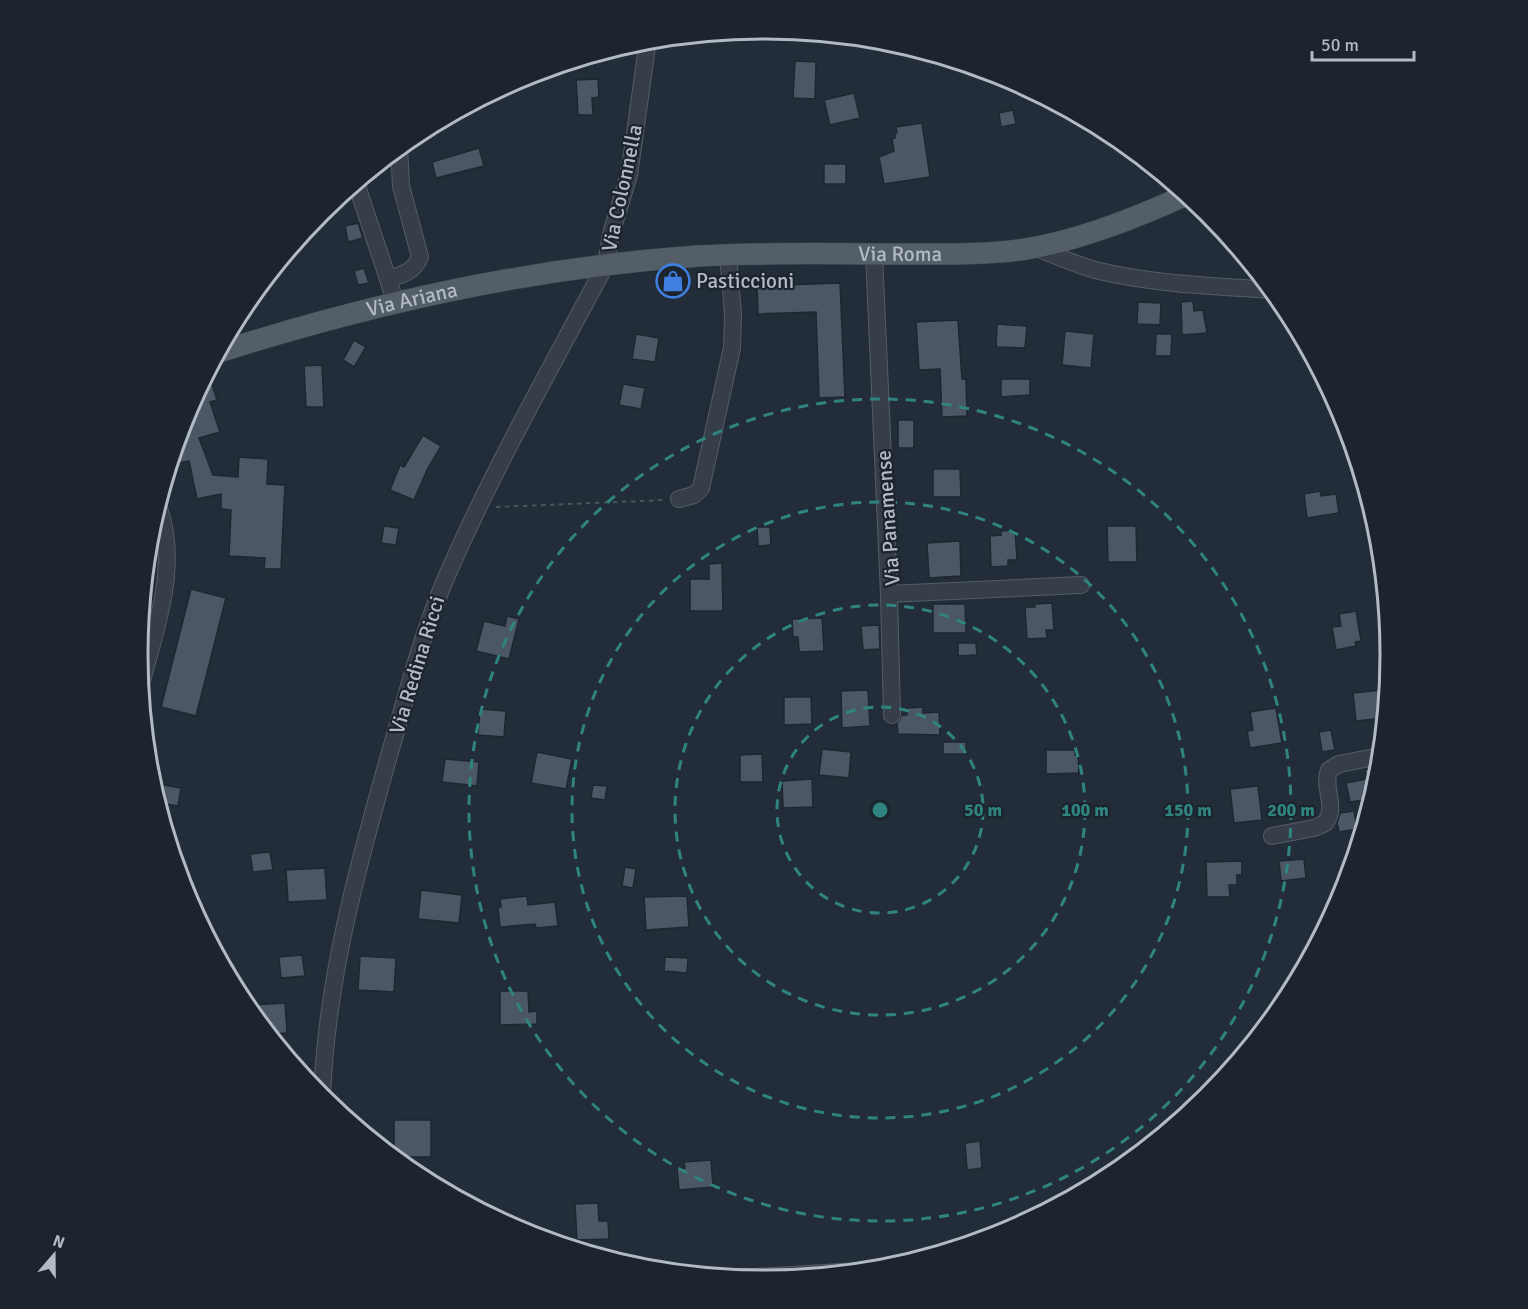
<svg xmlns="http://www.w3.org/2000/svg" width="1528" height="1309" viewBox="0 0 1528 1309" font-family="Signika,sans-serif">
<rect width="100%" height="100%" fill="#232d39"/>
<!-- building -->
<g fill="#4b5765" stroke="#1e2630" stroke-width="1.5">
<polygon points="795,61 816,62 815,99 793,98"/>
<polygon points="598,79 599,97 592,98 593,115 578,115 576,80"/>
<polygon points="854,93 860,118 830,125 824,100"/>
<polygon points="1013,110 1016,124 1001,127 999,113"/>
<polygon points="922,123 930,177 884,184 879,157 894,151 892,139 895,138 895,133 897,133 896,127"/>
<polygon points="479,148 484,166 436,178 432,162"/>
<rect x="824" y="164" width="22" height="20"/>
<polygon points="358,223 363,238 348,242 345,226"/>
<polygon points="364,268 369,283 358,285 354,271"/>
<polygon points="840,283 845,397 819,398 816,312 758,314 757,286"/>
<polygon points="1193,301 1194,311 1203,310 1207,333 1182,335 1181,302"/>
<polygon points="1138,302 1161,303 1160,325 1137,324"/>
<polygon points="958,320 962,379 966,379 967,416 942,417 940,369 919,370 916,322"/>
<polygon points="997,324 1027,326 1025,348 996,347"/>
<polygon points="1065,331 1094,334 1091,368 1062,365"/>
<polygon points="636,334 659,338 655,362 632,359"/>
<polygon points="1156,334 1172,334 1171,356 1155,356"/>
<polygon points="354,340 366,347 354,367 343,360"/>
<polygon points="322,365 324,407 306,407 304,366"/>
<polygon points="1001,379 1030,379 1030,395 1001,397"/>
<polygon points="211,381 217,400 210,402 220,432 199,438 213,475 238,477 239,457 268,459 267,484 285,485 281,569 264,569 265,558 229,556 231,510 221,509 221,494 197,499 189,461 170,465 186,415 202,384"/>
<polygon points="623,384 645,388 641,409 619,405"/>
<rect x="898" y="420" width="16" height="28"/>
<polygon points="423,435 441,446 427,470 414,500 390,490 400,465 404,467"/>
<polygon points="933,469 960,469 961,497 933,497"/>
<polygon points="1320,491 1321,496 1336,494 1339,513 1307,518 1304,494"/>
<polygon points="384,526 399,528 396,545 381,543"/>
<polygon points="1107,526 1136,526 1137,562 1108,562"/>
<polygon points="757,527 770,527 771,545 758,546"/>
<polygon points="1015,530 1017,560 1008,560 1008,566 991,567 990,536 1001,535 1001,531"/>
<polygon points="960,541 961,576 929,578 927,543"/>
<polygon points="722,563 723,611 690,611 690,579 709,579 709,564"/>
<polygon points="191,589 226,598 196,716 161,707"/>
<polygon points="1052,603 1054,630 1046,630 1047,638 1027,639 1025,607 1035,607 1034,604"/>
<polygon points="933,604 965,604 966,633 933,633"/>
<polygon points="1356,611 1361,641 1355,642 1356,646 1336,650 1332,627 1341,626 1339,614"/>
<polygon points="507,616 519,619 509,659 476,651 484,621 505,626"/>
<polygon points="822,618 824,651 799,652 798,637 793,637 792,619"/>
<polygon points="879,625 880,649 863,650 861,626"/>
<polygon points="958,643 976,643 977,655 958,656"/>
<polygon points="868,690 870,726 842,728 841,691"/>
<polygon points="1381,690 1384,718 1356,721 1353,693"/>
<polygon points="784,697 811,697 812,724 784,725"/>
<polygon points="923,707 923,713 939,712 940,735 898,734 897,724 902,715 907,715 907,708"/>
<polygon points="1276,708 1282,743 1250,748 1247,731 1253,730 1250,712"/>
<polygon points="480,709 506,711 504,737 478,735"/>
<polygon points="1331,730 1335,750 1322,752 1319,732"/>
<rect x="943" y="742" width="23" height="12"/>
<polygon points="822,749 851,752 849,778 819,775"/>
<polygon points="1046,750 1075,750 1075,755 1078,755 1079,773 1046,774"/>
<polygon points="537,752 572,759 566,789 531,783"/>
<polygon points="762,754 763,782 740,782 740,755"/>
<polygon points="445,759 479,762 477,786 442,782"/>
<polygon points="1379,767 1371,799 1350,802 1346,783 1367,779 1365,770"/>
<polygon points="812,779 813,807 783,808 782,781"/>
<polygon points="164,785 181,788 178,806 160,803"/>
<polygon points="593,785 607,786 605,800 591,798"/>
<polygon points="1258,786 1262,820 1234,823 1230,789"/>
<polygon points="1354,811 1357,829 1339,832 1337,823 1340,813"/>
<polygon points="270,852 273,870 253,872 250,854"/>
<polygon points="1304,859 1306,878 1281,881 1279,861"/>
<polygon points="1242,861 1242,875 1237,875 1237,885 1229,885 1230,897 1207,897 1206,862"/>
<polygon points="625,867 636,869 633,888 622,886"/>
<polygon points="325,868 327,900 288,902 286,870"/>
<polygon points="421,890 462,895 459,923 418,919"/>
<polygon points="527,896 528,905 555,902 558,926 536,928 535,924 500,927 498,907 501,907 500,899"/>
<polygon points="687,896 689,927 646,930 644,897"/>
<polygon points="302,955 305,976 281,978 279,957"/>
<polygon points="360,956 396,958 394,992 358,990"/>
<polygon points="665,957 688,958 687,973 664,971"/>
<polygon points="500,991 528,991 529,1012 537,1011 537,1024 500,1025"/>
<polygon points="285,1003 287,1033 270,1034 253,1014 252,1005"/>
<rect x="394" y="1120" width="37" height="37"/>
<polygon points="980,1141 982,1168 967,1170 965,1143"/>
<polygon points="711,1160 713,1187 679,1190 677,1169 685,1168 684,1162"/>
<polygon points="598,1203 599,1221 608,1221 609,1239 577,1240 575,1204"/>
</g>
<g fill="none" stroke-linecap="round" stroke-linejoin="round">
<defs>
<g id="minor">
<polyline points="358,189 388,279"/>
<path d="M1034,247C1054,255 1074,264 1095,270C1152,284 1212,286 1271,290"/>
<polyline points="874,254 889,594 1081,585"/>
<path d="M395,301L388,279C402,275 414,272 420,257L401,186L399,148"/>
<polyline points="679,499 694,495 701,488 732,348 733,314 728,255"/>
<polyline points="889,594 892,715"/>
<path d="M141,684C156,627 180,565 158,506"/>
<path d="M1272,836L1314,828L1325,823C1338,807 1322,787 1329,770L1339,764L1380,756"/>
<path d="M322,1098C326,980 358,865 390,752C408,691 423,629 449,571C495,466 552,366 606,264L611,234L629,175L648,40"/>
<polyline points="739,1278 858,1271"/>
</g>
<g id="major">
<path id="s1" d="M219,352C376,302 535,267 699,256C767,252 835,254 903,254C944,254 986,255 1026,249C1081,240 1136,218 1186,195"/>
</g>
</defs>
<!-- minor casing -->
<use href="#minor" stroke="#545d67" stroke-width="18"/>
<!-- major casing -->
<use href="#major" stroke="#404852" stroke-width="22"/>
<!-- path -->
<polyline stroke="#445759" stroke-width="2" stroke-dasharray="4.5 4.5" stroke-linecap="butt" points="496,507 664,500"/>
<!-- minor -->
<use href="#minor" stroke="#363f49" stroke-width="16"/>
<!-- major -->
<use href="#major" stroke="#545e69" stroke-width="21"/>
</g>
<!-- distance rings -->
<g fill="none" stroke="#2f847f" stroke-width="3" stroke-dasharray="10 8">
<circle cx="880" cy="810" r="103"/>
<circle cx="880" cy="810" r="205"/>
<circle cx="880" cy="810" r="308"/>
<circle cx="880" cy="810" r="411"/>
</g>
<!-- icons -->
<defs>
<symbol id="shop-ring" viewBox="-11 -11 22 22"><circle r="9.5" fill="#1c242e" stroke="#3f7fe0" stroke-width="1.5"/><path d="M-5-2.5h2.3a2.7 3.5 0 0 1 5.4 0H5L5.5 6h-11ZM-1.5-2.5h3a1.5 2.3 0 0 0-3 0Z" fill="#3f7fe0"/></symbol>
</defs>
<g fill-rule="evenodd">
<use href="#shop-ring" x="654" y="262" width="38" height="38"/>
</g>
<g text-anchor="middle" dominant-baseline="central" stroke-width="4.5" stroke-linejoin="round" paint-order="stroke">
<!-- street labels -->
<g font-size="21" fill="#b1bac5" stroke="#1c242e">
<text transform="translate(622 188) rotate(-78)">Via Colonnella</text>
<text stroke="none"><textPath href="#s1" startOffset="692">Via Roma</textPath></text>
<text stroke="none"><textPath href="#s1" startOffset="200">Via Ariana</textPath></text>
<text transform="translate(888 518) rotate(-94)">Via Panamense</text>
<text transform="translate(417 665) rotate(-73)">Via Redina Ricci</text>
</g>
<!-- poi labels -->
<g font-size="21" fill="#b1bac5" stroke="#1c242e" text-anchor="start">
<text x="696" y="281">Pasticcioni</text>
</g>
</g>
<!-- crop -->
<path d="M0 0H1528V1309H0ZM763 39H765A615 615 0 0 1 1380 654V655A615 615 0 0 1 765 1270H763A615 615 0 0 1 148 655V654A615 615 0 0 1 763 39Z" fill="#1c242e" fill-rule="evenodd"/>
<path fill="none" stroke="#b1bac5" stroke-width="3" d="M763 39H765A615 615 0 0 1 1380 654V655A615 615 0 0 1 765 1270H763A615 615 0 0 1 148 655V654A615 615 0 0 1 763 39Z"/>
<circle cx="880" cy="810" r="9" fill="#2f847f" stroke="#1c242e" stroke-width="3"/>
<g font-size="18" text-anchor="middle" font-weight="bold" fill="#2f847f" stroke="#1c242e" stroke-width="4.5" stroke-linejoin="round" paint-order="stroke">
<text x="983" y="816">50 m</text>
<text x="1085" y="816">100 m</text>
<text x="1188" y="816">150 m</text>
<text x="1291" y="816">200 m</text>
</g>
<!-- north arrow -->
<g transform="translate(54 1255) rotate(20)" stroke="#1c242e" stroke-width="4.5" paint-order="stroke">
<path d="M0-4.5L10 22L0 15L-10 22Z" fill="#b1bac5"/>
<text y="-9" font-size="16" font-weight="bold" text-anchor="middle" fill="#b1bac5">N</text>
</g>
<!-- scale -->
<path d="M1312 51v9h102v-9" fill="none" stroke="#b1bac5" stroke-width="3"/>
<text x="1321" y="51" font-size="18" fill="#b1bac5" stroke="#1c242e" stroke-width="4.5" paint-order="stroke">50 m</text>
</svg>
